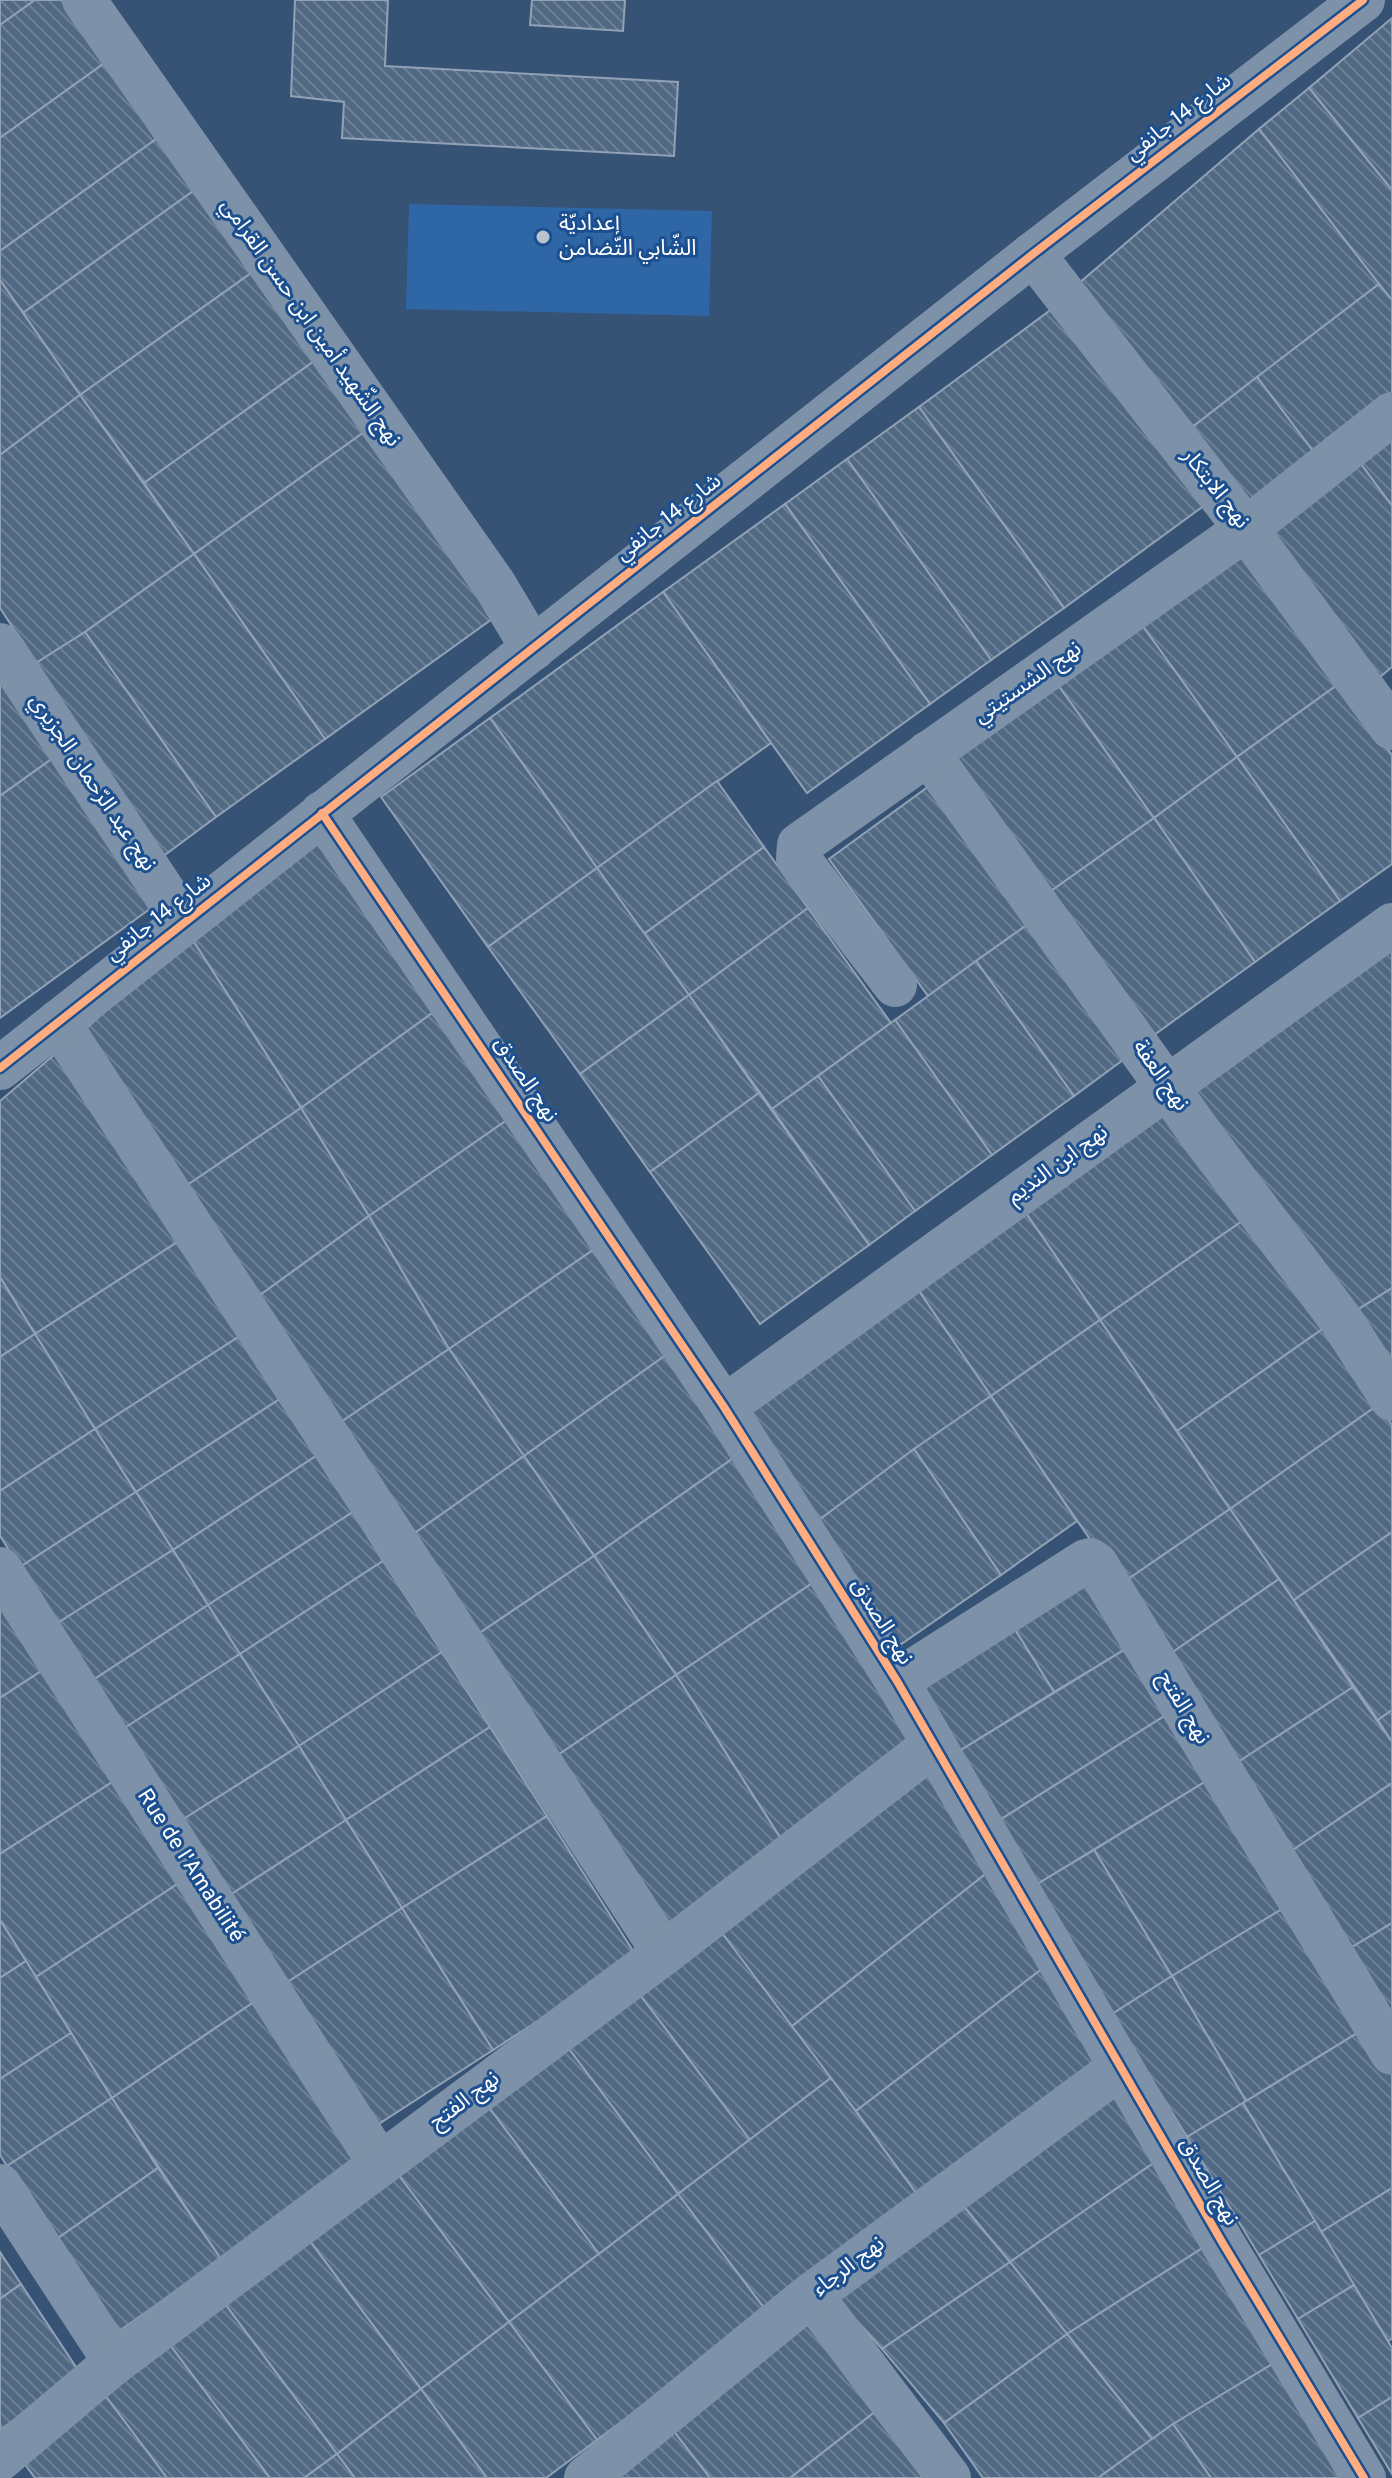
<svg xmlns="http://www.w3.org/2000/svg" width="1392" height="2478" viewBox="0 0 1392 2478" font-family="Overpass,'Noto Sans Arabic',sans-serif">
<defs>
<pattern id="building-back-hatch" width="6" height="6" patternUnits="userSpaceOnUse" patternTransform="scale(2)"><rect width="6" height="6" fill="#526984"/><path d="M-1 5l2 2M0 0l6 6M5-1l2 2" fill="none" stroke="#6c8096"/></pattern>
</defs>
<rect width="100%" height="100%" fill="#365274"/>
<!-- pitch -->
<polygon fill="#2f66a5" points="409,204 712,211 709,316 406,309"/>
<!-- building -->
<g fill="url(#building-back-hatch)" stroke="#92a2b6" stroke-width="2">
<polygon points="0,0 35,0 0,25"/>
<polygon points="35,0 73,0 113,57 0,138 0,25"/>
<polygon points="295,0 388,0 385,66 678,82 674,156 342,138 344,102 291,96"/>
<polygon points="532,0 625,0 623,31 530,25"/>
<polygon points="1392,18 1392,190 1309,88"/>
<polygon points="113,57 166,132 0,251 0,138"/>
<polygon points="1309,88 1392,190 1392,301 1259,129"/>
<polygon points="1259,129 1379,284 1186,432 1078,284"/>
<polygon points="166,132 203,184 23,313 0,280 0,251"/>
<polygon points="203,184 261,266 80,395 23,313"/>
<polygon points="261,266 324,354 144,483 80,395"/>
<polygon points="0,280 80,395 0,455"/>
<polygon points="1379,284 1392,300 1392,403 1319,459 1257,377"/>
<polygon points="1060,303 1205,505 1064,608 919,407"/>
<polygon points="324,354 374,425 194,554 144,483"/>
<polygon points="1257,377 1319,459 1248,516 1186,432"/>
<polygon points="80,395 194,554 85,632 36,663 0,608 0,455"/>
<polygon points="919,407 1064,608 991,660 847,459"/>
<polygon points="1392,422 1392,506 1352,452"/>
<polygon points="374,425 506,609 325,739 194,554"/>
<polygon points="1352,452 1392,506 1392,667 1368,687 1256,529"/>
<polygon points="847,459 991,660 930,704 785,504"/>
<polygon points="785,504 930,704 807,793 663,592"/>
<polygon points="1243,546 1340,683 1237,757 1139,621"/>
<polygon points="194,554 325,739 216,817 85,632"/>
<polygon points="663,592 771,743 597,868 490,718"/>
<polygon points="1139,621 1237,757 1154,818 1055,681"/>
<polygon points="85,632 216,817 158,860 36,663"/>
<polygon points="0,681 60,753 0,796"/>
<polygon points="1055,681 1154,818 1051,891 954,754"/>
<polygon points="1340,683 1392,755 1392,864 1340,901 1237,757"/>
<polygon points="490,718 597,868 488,947 381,797"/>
<polygon points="60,753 158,903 0,1018 0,796"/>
<polygon points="1237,757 1340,901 1255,962 1154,818"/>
<polygon points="717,781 764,847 644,934 597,868"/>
<polygon points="932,784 1031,922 928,996 829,859"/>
<polygon points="1154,818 1255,962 1154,1035 1051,891"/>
<polygon points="325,835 435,1011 301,1108 190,936"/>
<polygon points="764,847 808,908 689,995 644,934"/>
<polygon points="597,868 689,995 580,1074 488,947"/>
<polygon points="808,908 891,1023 772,1109 689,995"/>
<polygon points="1031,922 1127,1057 1074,1096 976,961"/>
<polygon points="1392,935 1392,1288 1346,1317 1178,1089"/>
<polygon points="190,936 301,1108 183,1188 82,1032"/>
<polygon points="976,961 1074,1096 992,1155 895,1020"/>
<polygon points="689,995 759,1093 650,1172 580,1074"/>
<polygon points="435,1011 507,1120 369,1216 301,1108"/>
<polygon points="895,1020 992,1155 915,1211 818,1076"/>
<polygon points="62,1048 179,1241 35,1334 0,1277 0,1101"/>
<polygon points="818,1076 915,1211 869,1245 772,1109"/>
<polygon points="759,1093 869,1245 760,1324 650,1172"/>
<polygon points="1170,1103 1248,1217 1100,1320 1021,1206"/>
<polygon points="301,1108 369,1216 256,1298 183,1188"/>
<polygon points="507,1120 596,1248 449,1349 369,1216"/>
<polygon points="1021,1206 1100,1320 991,1396 912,1281"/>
<polygon points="369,1216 449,1349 335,1426 256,1298"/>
<polygon points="1248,1217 1324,1328 1177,1431 1100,1320"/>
<polygon points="179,1241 240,1336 95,1429 35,1334"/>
<polygon points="596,1248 666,1355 524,1456 449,1349"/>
<polygon points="0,1277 35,1334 0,1357"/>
<polygon points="912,1281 991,1396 819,1520 743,1399"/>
<polygon points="1392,1288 1392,1388 1346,1317"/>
<polygon points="1100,1320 1230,1509 1121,1584 991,1396"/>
<polygon points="1324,1328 1378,1405 1230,1509 1177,1431"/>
<polygon points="35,1334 95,1429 0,1491 0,1357"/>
<polygon points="240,1336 280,1399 136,1492 95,1429"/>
<polygon points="449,1349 524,1456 412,1535 335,1426"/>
<polygon points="666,1355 735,1457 594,1556 524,1456"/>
<polygon points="991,1396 1077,1521 1001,1575 914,1449"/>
<polygon points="280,1399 316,1456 173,1550 136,1492"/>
<polygon points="1378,1405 1392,1425 1392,1532 1294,1600 1230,1509"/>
<polygon points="95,1429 136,1492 20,1567 0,1536 0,1491"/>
<polygon points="914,1449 1001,1575 897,1647 819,1520"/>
<polygon points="316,1456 353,1512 208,1605 173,1550"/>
<polygon points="524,1456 594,1556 475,1636 412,1535"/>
<polygon points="735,1457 817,1580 676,1675 594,1556"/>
<polygon points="136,1492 173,1550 56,1624 20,1567"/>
<polygon points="1230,1509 1279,1579 1167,1656 1121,1584"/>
<polygon points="353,1512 383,1561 240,1654 208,1605"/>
<polygon points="1392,1532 1392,1710 1378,1720 1294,1600"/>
<polygon points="173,1550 208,1605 93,1680 56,1624"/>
<polygon points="594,1556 676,1675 555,1757 475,1636"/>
<polygon points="383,1561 442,1652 299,1746 240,1654"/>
<polygon points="1090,1565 1137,1642 1054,1692 1006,1615"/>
<polygon points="1279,1579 1353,1687 1232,1766 1167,1656"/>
<polygon points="817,1580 910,1742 783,1842 676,1675"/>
<polygon points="0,1595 46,1668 0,1698"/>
<polygon points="208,1605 240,1654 123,1729 93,1680"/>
<polygon points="1006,1615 1054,1692 956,1753 913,1675"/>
<polygon points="1137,1642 1177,1708 995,1823 956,1753"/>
<polygon points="442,1652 490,1727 346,1820 299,1746"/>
<polygon points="240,1654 299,1746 182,1820 123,1729"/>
<polygon points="46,1668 114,1781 0,1854 0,1698"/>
<polygon points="676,1675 783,1842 666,1934 555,1757"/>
<polygon points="1353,1687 1392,1742 1392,1783 1287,1854 1232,1766"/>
<polygon points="1177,1708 1216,1775 1034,1886 995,1823"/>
<polygon points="1392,1710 1392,1742 1378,1720"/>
<polygon points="490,1727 547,1816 402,1908 346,1820"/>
<polygon points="299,1746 346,1820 230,1895 182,1820"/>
<polygon points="924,1767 992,1869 791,2027 719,1929"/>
<polygon points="1216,1775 1292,1903 1172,1976 1094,1850"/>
<polygon points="114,1781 179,1883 36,1977 0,1920 0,1854"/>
<polygon points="1392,1783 1392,1923 1342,1953 1287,1854"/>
<polygon points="547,1816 637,1957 493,2050 402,1908"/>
<polygon points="346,1820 402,1908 286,1983 230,1895"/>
<polygon points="1094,1850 1172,1976 1112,2014 1034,1886"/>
<polygon points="992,1869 1051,1962 856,2111 791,2027"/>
<polygon points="179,1883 254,2002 112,2098 36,1977"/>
<polygon points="1292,1903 1364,2029 1246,2101 1172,1976"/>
<polygon points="402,1908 493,2050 377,2125 286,1983"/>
<polygon points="0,1920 26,1961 0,1978"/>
<polygon points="1392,1923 1392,2036 1342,1953"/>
<polygon points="719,1929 831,2078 750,2140 637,1991"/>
<polygon points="26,1961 71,2033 0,2079 0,1978"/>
<polygon points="1051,1962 1109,2058 919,2197 856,2111"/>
<polygon points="1172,1976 1246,2101 1187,2137 1112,2014"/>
<polygon points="637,1991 750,2140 678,2194 566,2045"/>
<polygon points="254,2002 359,2156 221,2259 112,2098"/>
<polygon points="1364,2029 1392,2075 1392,2188 1321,2232 1243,2103"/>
<polygon points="71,2033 112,2098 7,2166 0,2155 0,2079"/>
<polygon points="566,2045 678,2194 599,2254 487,2105"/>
<polygon points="831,2078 919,2197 767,2312 678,2194"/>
<polygon points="1115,2082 1158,2160 1010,2262 955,2196"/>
<polygon points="112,2098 158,2168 51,2243 7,2166"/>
<polygon points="1243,2103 1315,2221 1259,2255 1187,2137"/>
<polygon points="487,2105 599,2254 509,2322 397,2173"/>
<polygon points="1158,2160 1209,2244 1067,2334 1010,2262"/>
<polygon points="158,2168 221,2259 115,2334 51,2243"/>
<polygon points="397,2173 509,2322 421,2389 309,2240"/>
<polygon points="1392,2188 1392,2339 1388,2341 1321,2232"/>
<polygon points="678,2194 767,2312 597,2440 509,2322"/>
<polygon points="955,2196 1010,2262 882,2349 826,2287"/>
<polygon points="1315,2221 1354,2285 1298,2319 1259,2255"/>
<polygon points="309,2240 421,2389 337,2454 225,2304"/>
<polygon points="1209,2244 1282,2358 1152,2439 1067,2334"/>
<polygon points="0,2252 21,2284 0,2299"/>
<polygon points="1010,2262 1067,2334 944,2423 882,2349"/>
<polygon points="21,2284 80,2373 0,2430 0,2299"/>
<polygon points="1354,2285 1392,2348 1392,2397 1358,2418 1298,2319"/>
<polygon points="225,2304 337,2454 304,2478 270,2478 170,2345"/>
<polygon points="804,2310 880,2408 790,2478 710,2478 665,2420"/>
<polygon points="509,2322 597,2440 546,2478 487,2478 421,2389"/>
<polygon points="1067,2334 1152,2439 1098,2478 983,2478 944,2423"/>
<polygon points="170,2345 270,2478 167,2478 104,2394"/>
<polygon points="1282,2358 1358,2478 1211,2478 1173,2424"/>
<polygon points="421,2389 487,2478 355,2478 337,2454"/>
<polygon points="104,2394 167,2478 35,2478 21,2459"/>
<polygon points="1392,2397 1392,2474 1358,2418"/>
<polygon points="880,2408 935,2478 790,2478"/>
<polygon points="665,2420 710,2478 591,2478"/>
<polygon points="1173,2424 1211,2478 1098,2478 1152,2439"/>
<polygon points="337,2454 355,2478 304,2478"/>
</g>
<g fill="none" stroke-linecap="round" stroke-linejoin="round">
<!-- minor -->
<g stroke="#7d92a8" stroke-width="44">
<polyline points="84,0 494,584 533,649"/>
<polyline points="1033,254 1246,529 1392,728"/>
<polyline points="0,645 183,921"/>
<polyline points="928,753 1205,1140 1341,1320 1392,1399"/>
<polyline points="322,813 724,1407 897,1681 1222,2242 1364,2478"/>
<polyline points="895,985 798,858 799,845 1246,529 1392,414"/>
<polyline points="58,1022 664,1953"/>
<polyline points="0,1068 1033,254 1363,0"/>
<polyline points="724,1407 1392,925"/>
<polyline points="0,1569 380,2164"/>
<polyline points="897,1681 1086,1561 1090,1560 1096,1564 1392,2053"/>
<polyline points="0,2186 115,2362"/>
<polyline points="811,2295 949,2478"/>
<polyline points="0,2459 115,2362 664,1953 932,1746"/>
<polyline points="586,2478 811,2295 1121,2067"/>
</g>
<defs>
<g id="cycleway">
<polyline points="322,813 724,1407 897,1681 1222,2242 1364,2478"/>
<polyline points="0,1068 1033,254 1363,0"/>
</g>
</defs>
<!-- cycleway casing -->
<use href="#cycleway" stroke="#1b4f8f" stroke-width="13"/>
<!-- cycleway -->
<use href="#cycleway" stroke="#ffac80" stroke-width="8"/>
</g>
<!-- markers -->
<circle fill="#b9c2ce" stroke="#1b4f8f" stroke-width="3" cx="543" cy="237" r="8"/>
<g text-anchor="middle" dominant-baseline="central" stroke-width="6" stroke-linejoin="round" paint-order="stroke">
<!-- street labels -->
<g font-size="22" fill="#fff" stroke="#1b4f8f">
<text transform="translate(1179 118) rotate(-38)">شارع 14 جانفي</text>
<text transform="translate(310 323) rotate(55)">نهج الشّهيد أمين ابن حسن القرامي</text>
<text transform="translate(1215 489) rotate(52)">نهج الابتكار</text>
<text transform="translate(669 518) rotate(-38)">شارع 14 جانفي</text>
<text transform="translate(1028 683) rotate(-35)">نهج الشستيتي</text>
<text transform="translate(92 783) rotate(56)">نهج عبد الرّحمان الجزيري</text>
<text transform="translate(159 918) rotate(-38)">شارع 14 جانفي</text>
<text transform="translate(1160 1076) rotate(55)">نهج العفة</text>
<text transform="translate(525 1080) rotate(56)">نهج الصدق</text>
<text transform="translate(1058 1165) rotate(-36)">نهج ابن النديم</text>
<text transform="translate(881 1622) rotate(58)">نهج الصدق</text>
<text transform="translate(1183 1708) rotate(59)">نهج الفتح</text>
<text transform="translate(190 1866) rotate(57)">Rue de l'Amabilité</text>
<text transform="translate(465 2101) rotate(-37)">نهج الفتح</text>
<text transform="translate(1208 2182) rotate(60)">نهج الصدق</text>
<text transform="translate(849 2267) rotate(-37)">نهج الرجاء</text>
</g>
<!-- poi labels -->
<g font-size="22" fill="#fff" stroke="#1b4f8f" text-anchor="start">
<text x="559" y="224">إعداديّة<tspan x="559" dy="25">الشّابي التّضامن</tspan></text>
</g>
</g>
</svg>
